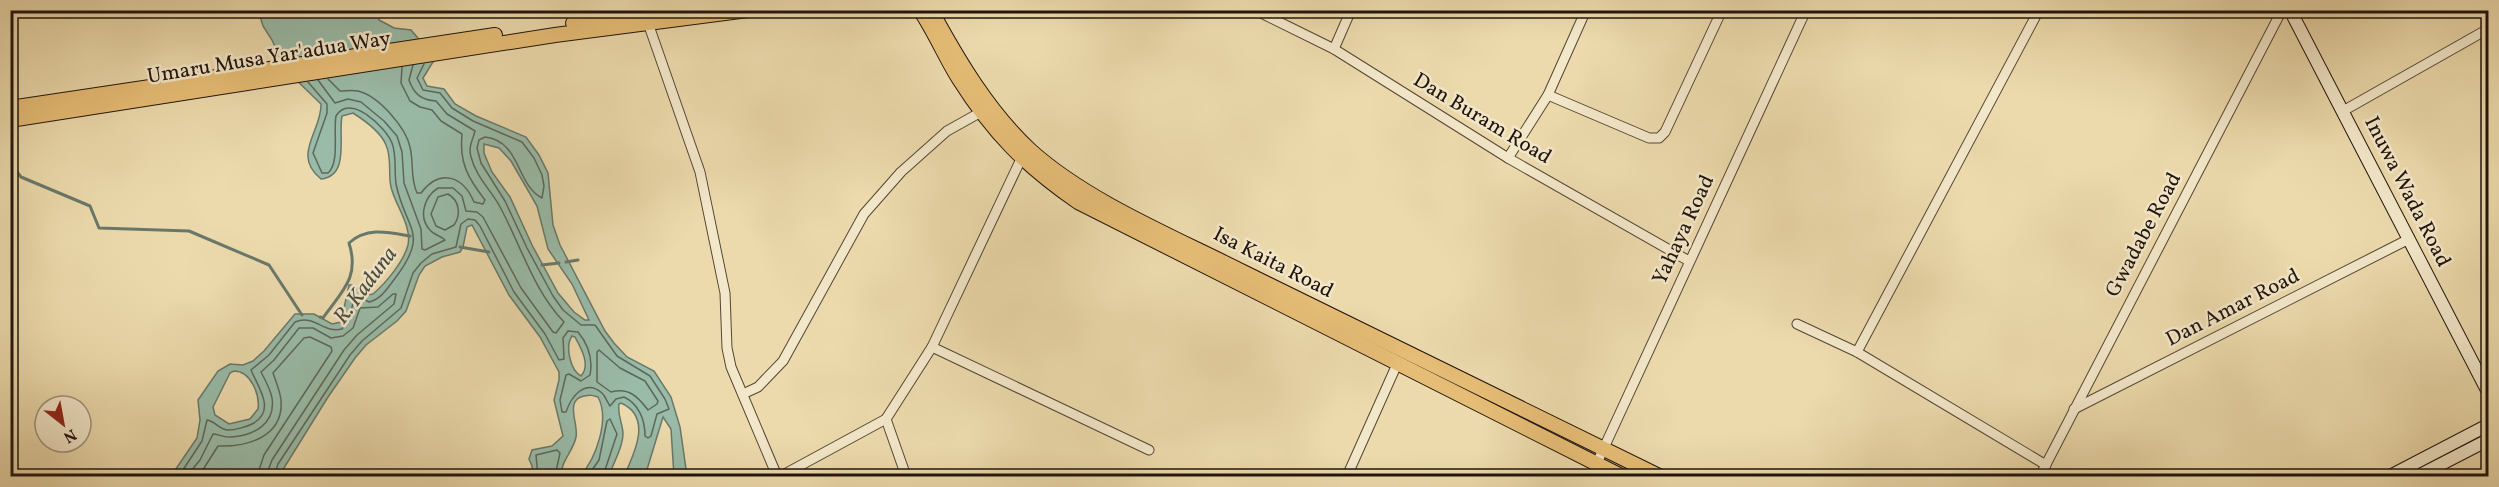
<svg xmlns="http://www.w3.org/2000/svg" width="2499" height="487" viewBox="0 0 2499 487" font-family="Vollkorn,serif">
<rect width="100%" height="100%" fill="#ecdaac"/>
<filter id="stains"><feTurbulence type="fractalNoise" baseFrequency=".00333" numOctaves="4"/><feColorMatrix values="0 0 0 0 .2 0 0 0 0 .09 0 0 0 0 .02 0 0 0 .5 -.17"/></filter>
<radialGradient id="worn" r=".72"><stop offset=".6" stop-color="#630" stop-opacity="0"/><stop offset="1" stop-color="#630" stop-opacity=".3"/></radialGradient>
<!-- water -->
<path fill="#99bba8" stroke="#69786a" stroke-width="1.5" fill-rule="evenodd" d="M258,10L378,11L379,20L394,28L411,30L428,50L433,62L423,78L427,86L444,89L455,104L476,116L526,137L539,155L548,173L553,225L560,245L605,331L614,343L627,357L654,371L671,397L680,427L687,476H674L671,429L663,417L645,476H624C634,454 653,417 621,403L619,404C617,415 623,424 623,434C623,448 613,463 609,476H580C596,459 610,419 598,397C592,395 590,395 584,396C564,400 579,425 576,437C573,452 561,460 561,476H533L532,466L529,459L532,450L552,446L563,436L554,400L559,380V372L540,337L509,295L472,225L467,227L463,247L460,252L442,257L425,266L419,275L406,311L397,321L366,345L355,358L328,397L279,476H171L197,438L200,420L198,400L218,371L230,364L243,365L253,361L264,351L295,314H314L332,324L341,322L349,285H353L367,295L373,294C386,283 404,261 408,245C412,225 395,205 391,187C388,173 392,158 386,145C381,132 364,120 353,113L342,116C338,137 350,176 321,179C291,155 322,131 321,104L285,69L272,40L263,26ZM484,144L499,148L511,161L537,206L548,249L572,284L589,320H585L574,312L558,293L532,245L510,197L492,172L484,153ZM572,336L575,337C581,348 591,365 581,376C570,370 565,346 572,336ZM234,371C251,371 260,395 258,409L250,419L229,424L215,415L213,407L230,373Z"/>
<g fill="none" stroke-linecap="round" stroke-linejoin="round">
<!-- shore -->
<g stroke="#5c685a" stroke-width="1.5">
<path d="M328,79L340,91C346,91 352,90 358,91C379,96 406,128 410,147C414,163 410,178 417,193H421C440,168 463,176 474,202L483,204L485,200C468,178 459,163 462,134L441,121L432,110L420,107L410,101L401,83L402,67"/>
<path d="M318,80L335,103L348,99L361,102L384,121L397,136L402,152L404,183L421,229L422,249L425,250L445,240C441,236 434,235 430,230C418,217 424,197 438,188H453L462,196L466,211L477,212L483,217L521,288L553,332L556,333L564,322C533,290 520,243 499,205C489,188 476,176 471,157C468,146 473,140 475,131L447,114L436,101C421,100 414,94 409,80L413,65"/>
<path d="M448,194C460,201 461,215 454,225L445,230L436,226L431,214L438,197Z"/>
<path d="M599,350L620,368L645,381L658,401L657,404L648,410C638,397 629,387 611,392L597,382V352Z"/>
<path d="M179,476L202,441L207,420C215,421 220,430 228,430C235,430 246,427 252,424C277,411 258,387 251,370L269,355L295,322C315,314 323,334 342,329L350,318L354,297L357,296L369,302C381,299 386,290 393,281C431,232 406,232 396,184C394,170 397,156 392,143C386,128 350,92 336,116C333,130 340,163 328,173H322L313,153L327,113V104L308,82"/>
<path d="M187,476L200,460L213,434C218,434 224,438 231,437C253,436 276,424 272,398C270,388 265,380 261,372L274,360L299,328H313L331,338L343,336L353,328L360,308L378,307L393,294H396L394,304L357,335L344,350L272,460L266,476"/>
<path d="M199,476L218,446C247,447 284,437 281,400C280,391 276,382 273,373L304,338L310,337L331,347L332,351L264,455L257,476"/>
<path d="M274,476L278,464L350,355L362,341L401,308L413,273L421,263L432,254L456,247L461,224L468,219L475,220L480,226L514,292L545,334L559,360L564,359L563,338L568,331L578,332C588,344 593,359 590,375L581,381L569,374L566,375L560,400L562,412H566C571,397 585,378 602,393C606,397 607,402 610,406L616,399L624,397C639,404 645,420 645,436L648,438L651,436L657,414L669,409L665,399L650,376L617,356L595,325H581L563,310L553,296L527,248L505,201L481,163L477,148L479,140L485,137C521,141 516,185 542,198L544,186L542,175L534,158L522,142L473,121L452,108L440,93L423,90L417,78L424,64"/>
<polyline points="538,476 536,455 557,450 560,453 555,476"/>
<polyline points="588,476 599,460 607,421 610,419 617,434 603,476"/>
</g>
<!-- stream -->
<g stroke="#69786a" stroke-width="3">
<polyline points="10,163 21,177 90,206 99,228 189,231 269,265 302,315"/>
<polyline points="460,247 489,252"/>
<polyline points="566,262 578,260"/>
<polyline points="542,265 559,263"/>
<path d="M320,317L323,318C342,291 360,278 349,243C367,227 387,232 410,236"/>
</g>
<defs>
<g id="street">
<polyline points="1255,10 1334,49 1508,158 1689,261"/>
<polyline points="934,15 946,10"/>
<polyline points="648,23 700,172 725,293 727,348 731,367 777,476"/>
<polyline points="1334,49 1351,10"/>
<polyline points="1548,95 1649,138 1659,138 1665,132 1722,10"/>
<polyline points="2343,111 2488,29"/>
<polyline points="1508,158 1548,95 1586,10"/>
<polyline points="1797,324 1857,352 2046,465"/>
<polyline points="932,347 1149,450"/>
<polyline points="1857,352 2039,10"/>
<polyline points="743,394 758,387 783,361 864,214 901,172 947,131 981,112"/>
<polyline points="2074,409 2409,239"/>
<polyline points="886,419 906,476"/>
<polyline points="1596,465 1806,10"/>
<polyline points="781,476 886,419 932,347 1021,159"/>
<polyline points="1347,476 1398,362"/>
<polyline points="2040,476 2282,10"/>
</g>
<g id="secondary">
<polyline points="2290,10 2488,392"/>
<polyline points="2390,476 2488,425"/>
<polyline points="2418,476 2488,440"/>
</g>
<g id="primary">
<path d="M920,10C935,32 945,57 959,79C993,133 1026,166 1078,202L1621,476"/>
<path d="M931,10C958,60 989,112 1031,151C1088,202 1174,237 1243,272C1381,341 1520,408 1659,476"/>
<polyline points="573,23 660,10"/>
<polyline points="10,108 495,35"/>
<polyline points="10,120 555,35 748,10"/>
</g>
</defs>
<!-- street casing -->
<use href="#street" stroke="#534634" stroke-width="11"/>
<!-- secondary casing -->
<use href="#secondary" stroke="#20140c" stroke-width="14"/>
<!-- primary casing -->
<use href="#primary" stroke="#20140c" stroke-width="16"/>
<!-- street -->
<use href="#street" stroke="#f3e7c9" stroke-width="9"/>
<!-- secondary -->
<use href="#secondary" stroke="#f3e7c9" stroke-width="12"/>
<!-- primary -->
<use href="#primary" stroke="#e6bd76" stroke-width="14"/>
</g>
<g text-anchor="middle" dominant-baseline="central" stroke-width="5" stroke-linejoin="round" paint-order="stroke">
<!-- street labels -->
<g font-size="21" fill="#20140c" stroke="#f3e7c9">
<text transform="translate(269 58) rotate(-9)">Umaru Musa Yar'adua Way</text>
<text transform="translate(1482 119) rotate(31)">Dan Buram Road</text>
<text transform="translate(2407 192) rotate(63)">Inuwa Wada Road</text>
<text transform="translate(1684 230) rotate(-65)">Yahaya Road</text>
<text transform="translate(2144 235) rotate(-62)">Gwadabe Road</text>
<text transform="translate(1273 263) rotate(27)">Isa Kaita Road</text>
<text transform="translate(2233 308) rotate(-27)">Dan Amar Road</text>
</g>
<!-- water labels -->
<g font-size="22" font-style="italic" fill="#4a4e43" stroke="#f3e7c9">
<text transform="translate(366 286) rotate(-53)">R. Kaduna</text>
</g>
</g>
<!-- margin -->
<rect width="2499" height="487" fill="none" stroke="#ecdaac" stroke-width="36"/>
<rect x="12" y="12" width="2475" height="463" fill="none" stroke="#20140c" stroke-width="3"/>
<rect x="18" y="18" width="2463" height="451" fill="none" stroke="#20140c" stroke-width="1.5"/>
<!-- north arrow -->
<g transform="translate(63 424) rotate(149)"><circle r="28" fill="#f3e7c9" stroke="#9f937d" stroke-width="1.5"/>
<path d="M0-4.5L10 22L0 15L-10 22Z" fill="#8f2418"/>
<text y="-9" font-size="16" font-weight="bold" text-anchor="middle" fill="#20140c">N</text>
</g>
<rect width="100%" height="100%" filter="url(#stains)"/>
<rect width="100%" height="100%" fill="url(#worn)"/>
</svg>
